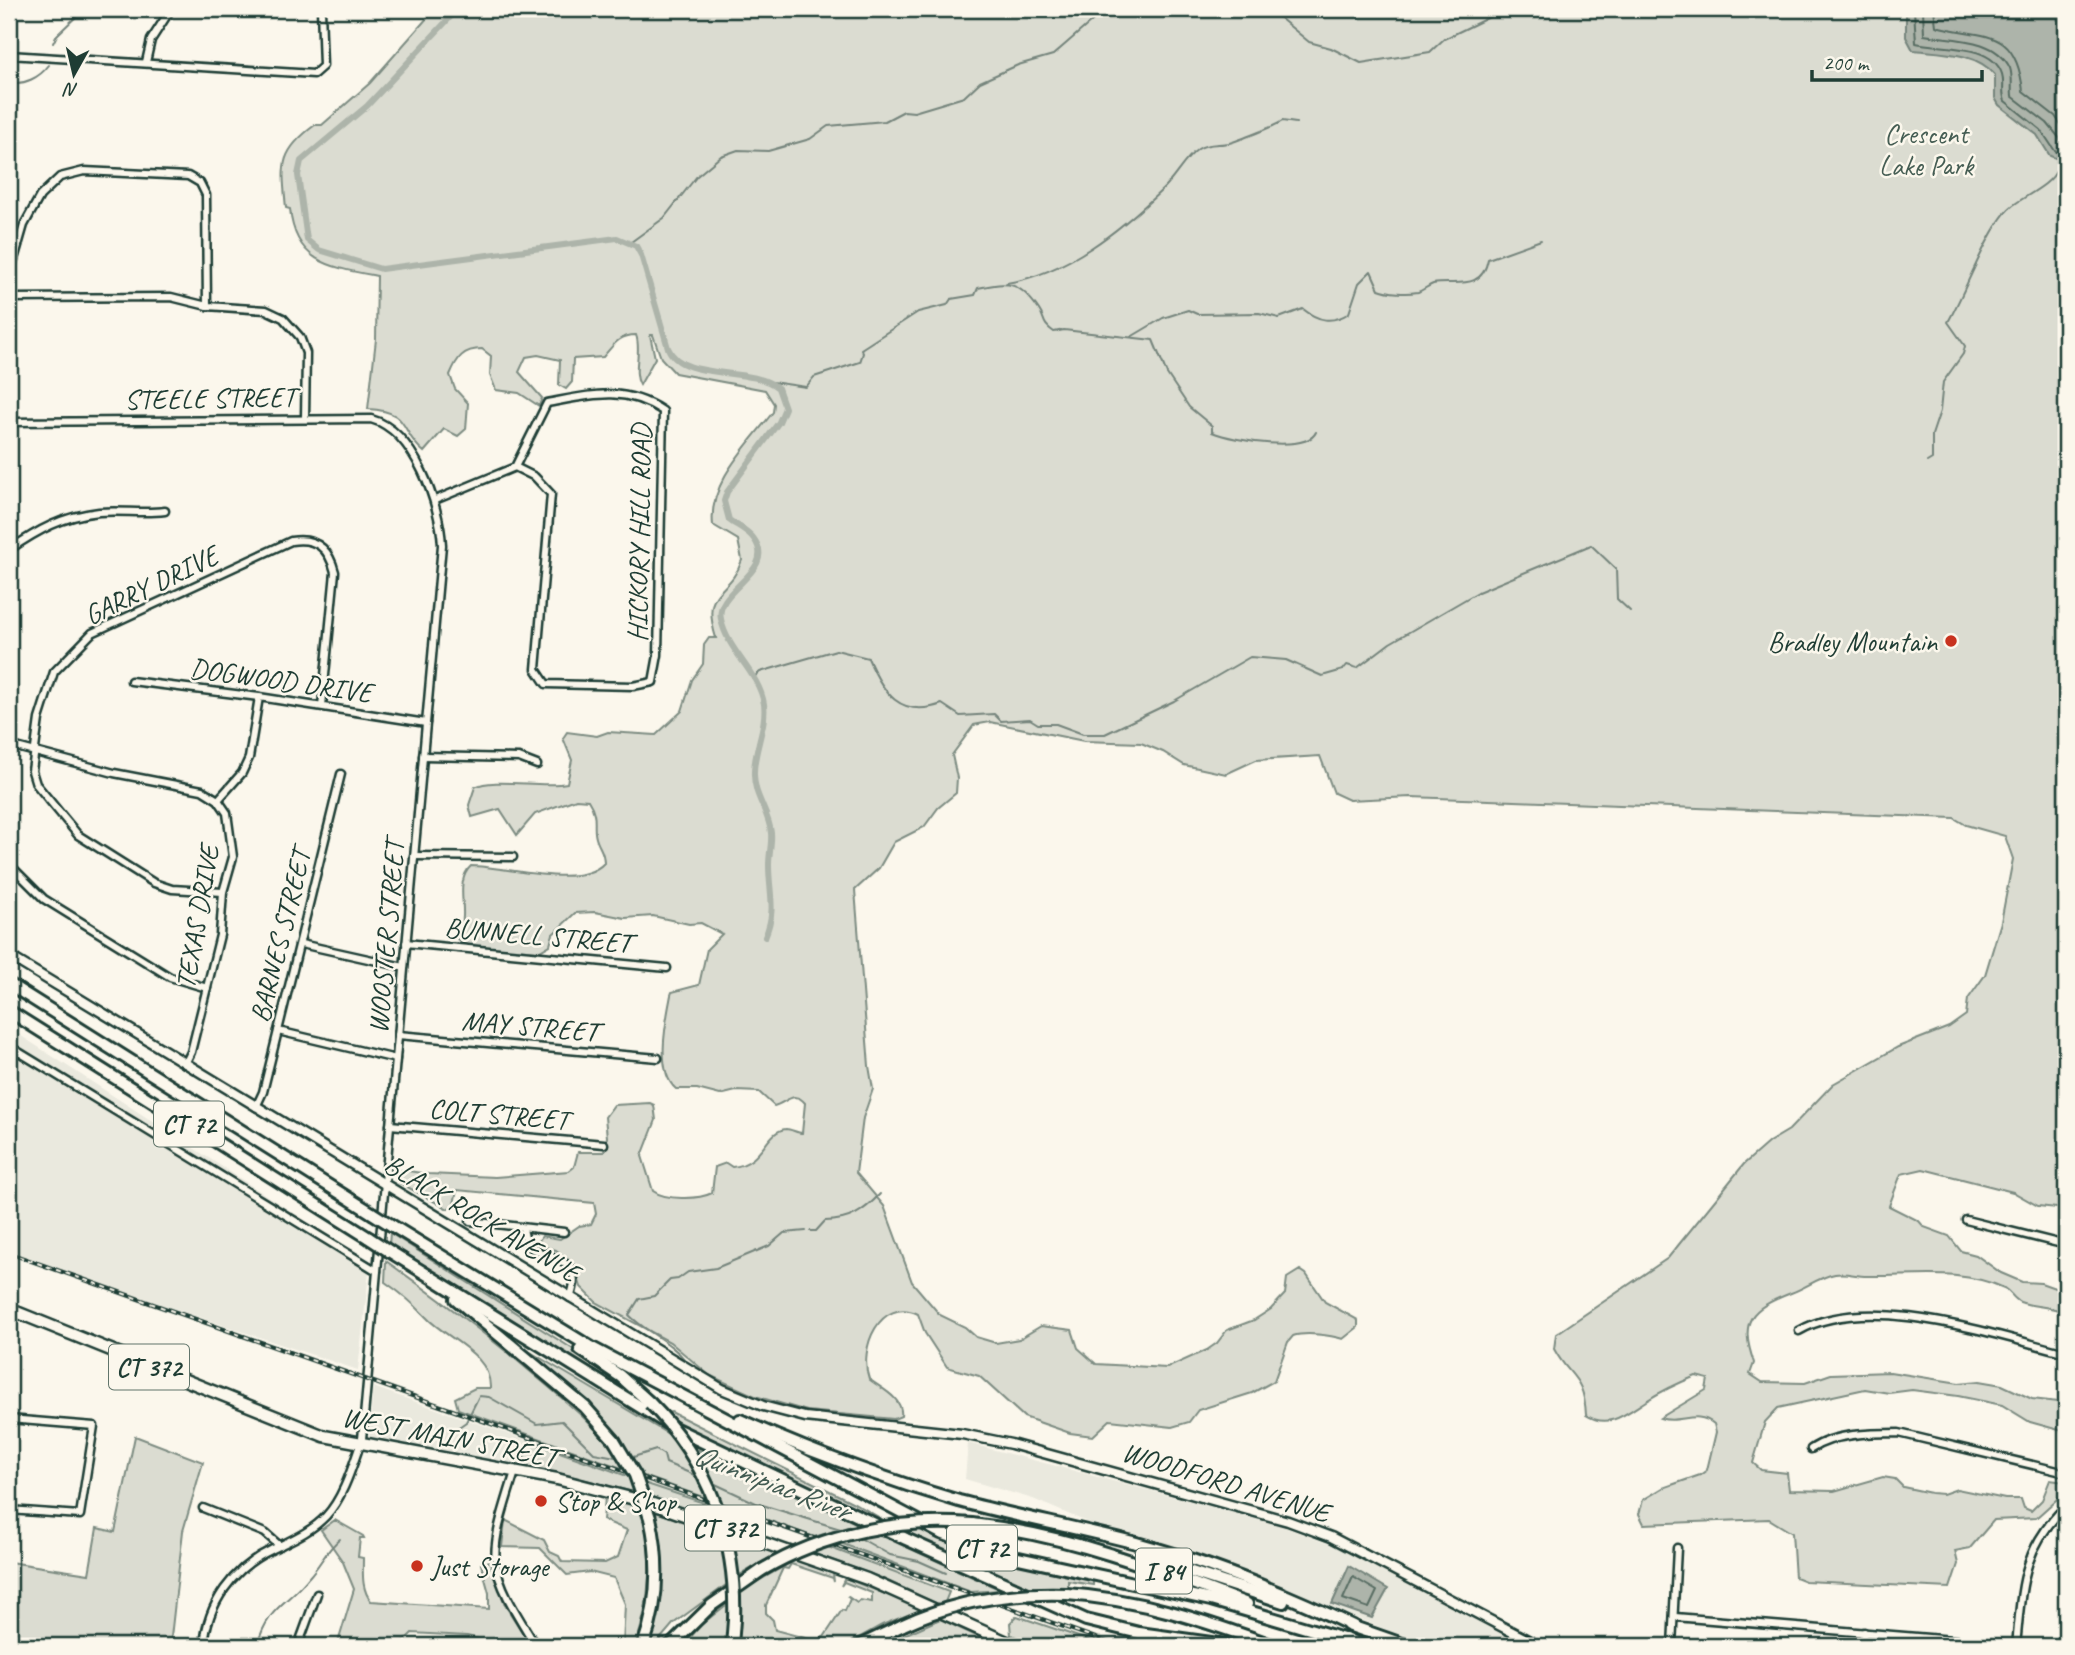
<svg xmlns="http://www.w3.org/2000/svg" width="2075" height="1655" viewBox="0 0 2075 1655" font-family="Caveat,sans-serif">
<rect width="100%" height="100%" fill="#fbf7ec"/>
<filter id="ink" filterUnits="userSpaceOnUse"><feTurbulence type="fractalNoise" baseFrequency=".0143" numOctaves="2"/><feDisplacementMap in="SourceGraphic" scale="14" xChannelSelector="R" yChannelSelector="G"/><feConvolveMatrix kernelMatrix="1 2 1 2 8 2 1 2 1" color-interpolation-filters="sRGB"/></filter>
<g filter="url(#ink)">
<!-- built -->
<g fill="#eae9de">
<polygon points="9,1028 370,1263 358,1370 21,1258 9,1251"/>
<polygon points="373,1387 529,1441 522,1467 373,1441 369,1437"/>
<polygon points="968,1443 1274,1523 1342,1549 1529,1646 1427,1646 1217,1563 1103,1529 1033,1499 965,1479"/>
</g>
<!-- green -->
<g fill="#dbdcd1" stroke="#7d8c82" stroke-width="2">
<path d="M435,9H2066V1209L2038,1206L2013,1192L1923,1169L1901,1174L1889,1206L1919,1221L1924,1227L1949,1236L1961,1251L1976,1255L2001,1273L2022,1282L2041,1283L2066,1292V1313C2051,1305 2036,1308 2020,1302C2013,1299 2011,1292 2004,1288C1962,1268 1911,1277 1867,1276C1855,1276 1847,1272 1835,1274C1819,1277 1807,1287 1791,1293C1750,1309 1739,1320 1754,1363L1750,1374L1762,1382L1805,1383L1831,1374L1890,1372L1959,1383L1979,1381L2002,1385L2032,1399L2066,1403V1432L2030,1422L2002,1405L1958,1396L1912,1390L1889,1393L1865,1389L1778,1408L1765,1422L1753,1463L1761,1470L1787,1473L1789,1490L1834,1491L1883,1477L1895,1479L1903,1487L1931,1493L1943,1494L1957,1489L2005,1499H2021L2024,1508L2031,1511L2042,1500L2050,1480L2065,1482L2066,1491L2036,1518L1994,1520L1970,1548L1955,1551L1958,1564L1950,1588L1805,1581L1795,1577L1792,1533L1769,1519L1644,1524L1639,1514L1643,1500L1663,1488L1700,1475L1707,1470L1716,1432L1714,1424C1696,1409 1679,1425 1660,1418L1706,1390L1708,1379L1696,1376C1681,1382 1660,1392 1646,1401C1627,1413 1609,1430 1586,1415C1584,1375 1570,1379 1554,1349L1556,1334L1668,1258L1744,1164L1769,1142L1789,1130L1833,1084L1898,1047L1949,1027L1966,1015L1968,999L1985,975L2001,922L2013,859L2005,836L1966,825L1954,818L1411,797L1349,800L1334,793L1320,756L1256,760L1226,774L1184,765L1163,752L1141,743L1084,741L990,722L974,725L952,755L957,778L956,793L938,808L924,827L894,842L879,868L855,890L869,1066L873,1089L863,1118L856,1173L884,1206L912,1282L940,1315L965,1327L976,1337L996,1343L1019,1339L1041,1326L1072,1330L1078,1348L1096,1364L1167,1368L1207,1350L1217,1343L1227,1330L1254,1320L1271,1309L1285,1294L1287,1278L1300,1270L1306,1274L1325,1302L1358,1320V1327L1343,1339C1330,1335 1306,1332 1293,1336L1288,1342L1274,1381L1252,1393L1198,1410L1189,1422L1172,1427L1110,1420L1093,1436L1070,1433L1024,1417L979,1376L947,1367L925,1333L918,1314C880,1296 858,1349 869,1379C880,1388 904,1398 901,1416L894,1419L807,1411L755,1396L709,1375L670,1342L596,1302L581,1287L574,1265L556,1250L536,1245L542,1236L560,1239L579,1226L591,1224L596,1214L594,1203L457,1190L454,1204L448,1209L396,1181L397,1174L402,1170L428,1174L495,1177L569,1171L574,1167L578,1152H604L607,1137L605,1117L614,1105L650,1103L654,1105L656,1120L642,1156L653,1191C665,1200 698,1200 712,1193L715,1167L726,1163L732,1167C764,1164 765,1131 786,1129C791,1129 797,1133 802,1133L805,1103C794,1090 786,1103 774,1106L759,1092L736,1091L720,1095L697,1089H676C655,1071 666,1021 671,995L672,992L699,985L707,949L722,934L701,923L689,924L653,916L625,918L595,912L575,913L553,934L550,945L540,951L468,946L457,939C459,932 463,924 463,916C464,900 457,879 471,866C506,866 579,890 604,863C604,852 601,851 597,841C591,827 600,818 588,800L576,799L535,814L517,835L500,809L472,817L469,805L475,787C492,777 542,788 567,783L572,760L563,738L567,732L597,736L608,732L656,735L682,711L692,680L703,664L704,645L709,638H716C700,586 729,598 742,560L738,540L713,525C708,482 749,444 773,412L774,404L765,390L675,373L661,358L653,335H650L655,358L640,385C632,371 642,351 636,335C618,335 613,346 603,357L573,359L572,382L566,389L559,385L560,360L538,355L526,357L519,372L542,398L539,406L519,393L496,390L490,375L491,356L482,349C463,349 457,358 450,375L455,389L468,403L466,429L458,436L444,429L424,452C399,432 412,411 368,409L376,339L377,276C329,267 295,262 290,209L286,208C282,166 278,152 315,125H322L370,83Z"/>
<polygon points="390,1233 587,1358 648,1405 616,1390 389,1245"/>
<path d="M386,1261C434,1295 481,1330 526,1368C564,1400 600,1427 627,1470L458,1409L455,1398L475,1388H490C491,1353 446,1339 426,1317C413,1303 401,1293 385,1282Z"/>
<polygon points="517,1344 678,1440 711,1500 638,1474 629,1457"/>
<polygon points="671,1412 854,1503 882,1519 873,1520 676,1424 666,1413"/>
<polygon points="135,1436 203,1462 183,1531 170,1646 9,1646 9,1562 89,1574 97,1528 115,1532"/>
<polygon points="529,1441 630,1477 637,1493 558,1473 522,1467"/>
<polygon points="692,1447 858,1524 814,1537 721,1503"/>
<polygon points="641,1482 713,1506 718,1520 647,1496"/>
<path d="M605,1497L641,1506C654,1552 651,1602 635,1646H623L625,1604L614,1578L590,1572L567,1575L540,1548L502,1547L505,1520L544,1540L550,1552L559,1556L562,1562L605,1563L618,1557L627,1530L603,1520Z"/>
<polygon points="651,1510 723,1536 730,1582 673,1624 656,1644 652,1642 660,1576"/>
<path d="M335,1520L363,1536L364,1538H360L358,1557L363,1558C363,1573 361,1589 371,1601L489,1609V1593L481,1564L490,1561L505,1605L531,1646H507L467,1636L412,1633L399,1646H337L354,1589L343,1562L321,1530Z"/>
<polygon points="922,1529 992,1557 1093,1579 1093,1585 1068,1581 1068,1588 1019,1588 897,1531"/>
<polygon points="878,1534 990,1585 1002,1590 971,1592 840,1543"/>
<polygon points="732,1539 778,1553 738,1576"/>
<polygon points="828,1547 949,1592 945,1602 938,1604 879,1577 812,1553"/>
<polygon points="797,1559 833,1573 834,1582 833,1578 791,1564 788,1569 783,1568 766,1605 766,1613 773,1620 775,1630 816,1641 824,1637 842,1610 845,1611 850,1599 847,1596 857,1603 860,1600 872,1602 872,1593 844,1582 841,1586 845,1578 923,1609 882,1625 844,1646 736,1646 739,1592"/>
<polygon points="731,1601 727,1646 683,1646 701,1625"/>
<polygon points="1017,1616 1105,1646 1040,1646 1011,1635 1010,1623"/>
<polygon points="940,1619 998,1646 879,1646"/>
</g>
<!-- water -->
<g fill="#adb4aa" stroke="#74847b" stroke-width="2">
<path d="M1906,9H2066V162L2050,156L2037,135L1999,105L1995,98V75C1976,52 1941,53 1913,50L1906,37Z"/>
<polygon points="1349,1566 1388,1589 1372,1618 1332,1604"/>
</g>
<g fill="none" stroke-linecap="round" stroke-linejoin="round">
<!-- shore -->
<g stroke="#586d63" stroke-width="2">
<path d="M1914,9L1916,43C1940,49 1992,43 2002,74C2005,83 2001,92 2005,101L2041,130L2055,151L2066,156"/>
<path d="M1923,9L1924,35C1952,40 1995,37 2010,68C2013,77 2011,87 2012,96L2047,123L2066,146"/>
<path d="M1934,9L1936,26C1984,39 2016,26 2023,91L2055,116L2066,132"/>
<polygon points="1353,1577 1377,1591 1369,1608 1343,1599"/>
</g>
<!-- stream -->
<g stroke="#74847b" stroke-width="2">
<polyline points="1269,9 1309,42 1331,48 1361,63 1430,52 1444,39 1506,9"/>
<polyline points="53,43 57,35 84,9"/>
<path d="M9,82C24,86 40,77 49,65"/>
<polyline points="631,242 664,218 697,176 721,156 738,150 768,151 810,139 828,126 885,121 904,111 914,112 964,97 980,82 1018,65 1053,55 1099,15 1117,16 1128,9"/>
<path d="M1007,283C1067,273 1119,231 1163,189C1175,178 1184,159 1198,149C1207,143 1219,145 1229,143C1237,141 1278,125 1282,121L1296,123"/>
<path d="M1131,337L1163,318L1188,310L1197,314L1259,313L1279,318L1303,309C1318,321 1332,324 1349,313L1359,283L1371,271L1379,289C1389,293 1406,294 1418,292C1423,290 1428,286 1433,284C1455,280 1482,292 1488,259L1541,240"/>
<path d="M772,382L806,387L814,377L860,362L863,353L861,349L918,312L947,305L951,299L975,295L978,288C1010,281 1020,282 1039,310C1046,320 1041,323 1054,332L1064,330L1153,340L1167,374L1189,407L1212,426V432C1234,441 1307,453 1316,432"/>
<path d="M1927,462L1932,459V435L1940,411L1943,382L1963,354L1965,346L1948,322C1965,293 1989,226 2011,207C2022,197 2052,185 2057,169C2058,166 2056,162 2057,159"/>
<path d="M754,677L760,672L836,650L868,658C883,693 900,719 942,704L960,716L994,714L1001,721L1030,719L1038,724H1056L1083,734H1105L1174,701L1250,657L1286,660L1322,676L1343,670L1347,665L1357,668L1390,643L1478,592L1591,545L1616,569L1617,599L1630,611"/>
<path d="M810,1231H816L825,1221C850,1221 864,1211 880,1194"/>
<path d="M686,1361C670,1341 647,1333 629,1315L639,1299L654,1296L670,1280L678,1279L688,1272L716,1268L769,1246L784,1233L806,1231"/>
<polyline points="456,1429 466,1422 479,1396 489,1397 537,1424 562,1421 594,1453 621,1458"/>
<polyline points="630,1458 656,1450 664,1455 666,1463 699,1477"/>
<polyline points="711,1482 756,1503 847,1531"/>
<polyline points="858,1537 890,1555 919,1561 946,1573"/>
<path d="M257,1646C268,1606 287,1605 309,1577C321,1564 326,1550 340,1539"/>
</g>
<!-- canal -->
<path stroke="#adb4aa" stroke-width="6" d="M458,9L367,106L301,161L298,175L307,240L319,250L381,269L617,238L636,246L641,255L668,348C682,382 750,365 778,388L785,408L779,422L727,492L724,501L729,520C737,526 748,530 754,539C778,572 714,589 721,619C727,651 759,672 764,704C767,725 754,750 754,772C753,796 769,811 771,833C772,843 769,854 769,865C769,894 777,909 765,937"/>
<defs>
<g id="minor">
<polyline points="9,55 314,74 323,66 321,9"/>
<polyline points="146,62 151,40 171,9"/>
<polyline points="9,277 24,225 40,196 60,177 84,171 188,176 200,183 206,195 207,306"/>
<polyline points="9,298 171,297 207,306 266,310 283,318 300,337 306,353 305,418"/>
<path d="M9,422L371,419C415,431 440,505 442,545L362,1439C353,1464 344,1497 326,1516C311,1532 291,1540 271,1550C233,1568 207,1604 204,1646"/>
<path d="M435,500L515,467L547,403C591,395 623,385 663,411L658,655L653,682L633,686L546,684L536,669L551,494L535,477L515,467"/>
<path d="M9,550C38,530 63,516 99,512C121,510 143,514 165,511"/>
<polyline points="131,681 259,697 426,723"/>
<polyline points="9,745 114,773 202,790 218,800 227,813 233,857 223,892 220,935 191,1052 185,1064"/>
<polyline points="423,756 519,758 537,765"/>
<polyline points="218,800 242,773 249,758 259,697"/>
<polyline points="414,856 513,857"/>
<polyline points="9,864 44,899 170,977 207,988"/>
<path d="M223,892L172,889L154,883L78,835L36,784L32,771L39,719L54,672L92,633L291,541C316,537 329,548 335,572L322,706"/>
<polyline points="406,943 667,968"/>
<polyline points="301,944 404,967"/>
<polyline points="278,1031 396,1059"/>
<polyline points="398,1035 658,1058"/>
<polyline points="9,1046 377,1271"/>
<polyline points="256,1107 263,1092 341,774"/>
<polyline points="390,1125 604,1144"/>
<polyline points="1966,1220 2066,1245"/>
<polyline points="470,1221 564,1232"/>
<path d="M523,1229L527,1246C549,1259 586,1258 570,1298"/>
<path d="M1799,1331C1867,1291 1994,1335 2066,1353"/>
<polyline points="9,1419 94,1426 80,1515 9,1510"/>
<path d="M1811,1449C1834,1433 1871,1433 1899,1433L2066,1473"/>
<path d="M515,1472C486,1563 486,1565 536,1646"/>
<polyline points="203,1508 265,1533 280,1546"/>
<polyline points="1675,1617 2025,1646"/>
<polyline points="298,1646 317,1594"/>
<polyline points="1672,1646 1677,1548"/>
<polyline points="1862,1646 1864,1632"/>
<path d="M2016,1646C2022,1588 2021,1549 2066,1506"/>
</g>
<polyline id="tertiary" points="9,956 722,1389 763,1406 805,1417 962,1434 1011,1444 1288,1521 1331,1537 1539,1646"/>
<polyline id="primary" points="9,1309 324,1436 557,1479 650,1503 867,1579 1016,1646"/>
<g id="motorway">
<polyline points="9,984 372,1213"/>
<polyline points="9,1011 369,1238"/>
<polyline points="391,1225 592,1348 941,1533 1000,1554 1211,1600 1350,1641"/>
<polyline points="389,1251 676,1429 906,1539 1086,1620 1139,1633 1233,1646"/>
<polyline points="456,1299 585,1407 614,1440"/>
<polyline points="580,1349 620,1376 650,1403"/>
<path d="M740,1420C811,1452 884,1479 959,1501C1019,1517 1080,1528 1140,1544C1213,1564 1284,1593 1353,1626"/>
<path d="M972,1524C1069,1535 1157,1569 1247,1604"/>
<polyline points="1149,1558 1283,1602"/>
<path d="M1067,1594C1140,1599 1206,1621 1274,1646"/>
<polyline points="1348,1625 1408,1646"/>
<polyline points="1345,1639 1365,1646"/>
<path d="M643,1646C658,1605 660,1561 650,1518"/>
<polyline points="670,1646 712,1605 762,1570"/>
<polyline points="732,1646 734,1620"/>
<polyline points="859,1646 903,1625"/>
</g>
</defs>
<!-- minor casing -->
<use href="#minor" stroke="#1f3d34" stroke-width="11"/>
<!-- tertiary casing -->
<use href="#tertiary" stroke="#1f3d34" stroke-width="13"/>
<!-- primary casing -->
<use href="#primary" stroke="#1f3d34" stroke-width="15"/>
<!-- motorway casing -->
<use href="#motorway" stroke="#1f3d34" stroke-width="16"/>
<!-- minor -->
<use href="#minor" stroke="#fbf7ec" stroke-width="6"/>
<!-- tertiary -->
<use href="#tertiary" stroke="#fbf7ec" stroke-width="8"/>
<!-- primary -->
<use href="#primary" stroke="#fbf7ec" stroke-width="10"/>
<!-- motorway -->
<use href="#motorway" stroke="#fbf7ec" stroke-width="10"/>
<defs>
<polyline id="rail" points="9,1253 1118,1646"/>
</defs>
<!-- rail casing -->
<use href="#rail" stroke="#1f3d34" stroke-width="4.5"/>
<!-- rail -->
<use href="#rail" stroke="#fbf7ec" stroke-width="2" stroke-dasharray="5" stroke-linecap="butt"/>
<defs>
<g id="motorway-bridge">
<polyline points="372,1213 391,1225"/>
<polyline points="369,1238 389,1251"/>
<path d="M650,1403C708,1461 737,1538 734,1620"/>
<polyline points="614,1440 635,1475 650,1518"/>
<path d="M762,1570C825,1533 899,1518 972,1524"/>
<path d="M903,1625C955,1601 1010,1592 1067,1594"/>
</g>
</defs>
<!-- motorway-bridge casing -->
<use href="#motorway-bridge" stroke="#1f3d34" stroke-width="16" stroke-linecap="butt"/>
<!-- motorway-bridge -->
<use href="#motorway-bridge" stroke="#fbf7ec" stroke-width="10"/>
</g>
</g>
<!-- markers -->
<g fill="#c8321e" stroke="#fbf7ec" stroke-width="2.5">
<circle cx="1951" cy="641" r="7"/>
<circle cx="541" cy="1501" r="7"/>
<circle cx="417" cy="1566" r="7"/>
</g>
<g text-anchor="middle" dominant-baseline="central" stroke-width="5" stroke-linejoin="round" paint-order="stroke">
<!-- shield labels -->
<g fill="#fbf7ec" stroke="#61756b" stroke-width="2">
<rect x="154" y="1101.5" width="70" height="45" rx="5"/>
<rect x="109" y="1344.5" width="80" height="45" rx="5"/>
<rect x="685" y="1505.5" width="80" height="45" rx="5"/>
<rect x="947" y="1525.5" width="70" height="45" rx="5"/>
<rect x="1136" y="1548.5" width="56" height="45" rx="5"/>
</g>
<g font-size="26" font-weight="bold" fill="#1f3d34">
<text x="189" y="1124">CT 72</text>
<text x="149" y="1367">CT 372</text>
<text x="725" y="1528">CT 372</text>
<text x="982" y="1548">CT 72</text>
<text x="1164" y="1571">I 84</text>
</g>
<!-- park labels -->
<g font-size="28" fill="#455d53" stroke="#fbf7ec">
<text x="1926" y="133">Crescent<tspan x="1926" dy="32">Lake Park</tspan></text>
</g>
<!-- street labels -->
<g font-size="28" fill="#1f3d34" stroke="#fbf7ec">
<text transform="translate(210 398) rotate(-1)">STEELE STREET</text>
<text transform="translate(639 533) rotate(-89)">HICKORY HILL ROAD</text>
<text transform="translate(151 585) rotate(-26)">GARRY DRIVE</text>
<text transform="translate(281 680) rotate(8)">DOGWOOD DRIVE</text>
<text transform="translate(197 917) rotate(-80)">TEXAS DRIVE</text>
<text transform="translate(538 935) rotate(5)">BUNNELL STREET</text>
<text transform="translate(280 936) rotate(-76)">BARNES STREET</text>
<text transform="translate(386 937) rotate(-85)">WOOSTER STREET</text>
<text transform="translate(530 1026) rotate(5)">MAY STREET</text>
<text transform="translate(499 1114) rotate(5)">COLT STREET</text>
<text transform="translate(482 1218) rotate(31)">BLACK ROCK AVENUE</text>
<text transform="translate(450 1437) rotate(11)">WEST MAIN STREET</text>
<text transform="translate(1226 1482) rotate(17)">WOODFORD AVENUE</text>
</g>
<!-- poi labels -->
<g font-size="28" fill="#1f3d34" stroke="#fbf7ec" text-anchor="start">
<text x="1937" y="641" text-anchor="end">Bradley Mountain</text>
<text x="555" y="1501">Stop &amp; Shop</text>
<text x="431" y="1566">Just Storage</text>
</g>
<!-- water labels -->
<g font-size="30" font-style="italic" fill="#425b52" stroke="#fbf7ec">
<text transform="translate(772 1482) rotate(21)">Quinnipiac River</text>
</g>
</g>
<!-- margin -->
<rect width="2075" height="1655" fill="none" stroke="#fbf7ec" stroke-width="35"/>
<rect x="18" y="18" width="2040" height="1620" fill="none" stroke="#1f3d34" stroke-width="2.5" filter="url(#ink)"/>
<!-- north arrow -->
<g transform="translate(74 74) rotate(188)" stroke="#fbf7ec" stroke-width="5" paint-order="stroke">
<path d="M0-5L12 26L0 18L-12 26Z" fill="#1f3d34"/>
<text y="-10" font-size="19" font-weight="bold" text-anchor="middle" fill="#1f3d34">N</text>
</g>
<!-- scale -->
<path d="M1812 70v10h170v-10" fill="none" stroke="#1f3d34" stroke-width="3.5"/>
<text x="1823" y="70" font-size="21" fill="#1f3d34" stroke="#fbf7ec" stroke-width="5" paint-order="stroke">200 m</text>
</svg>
